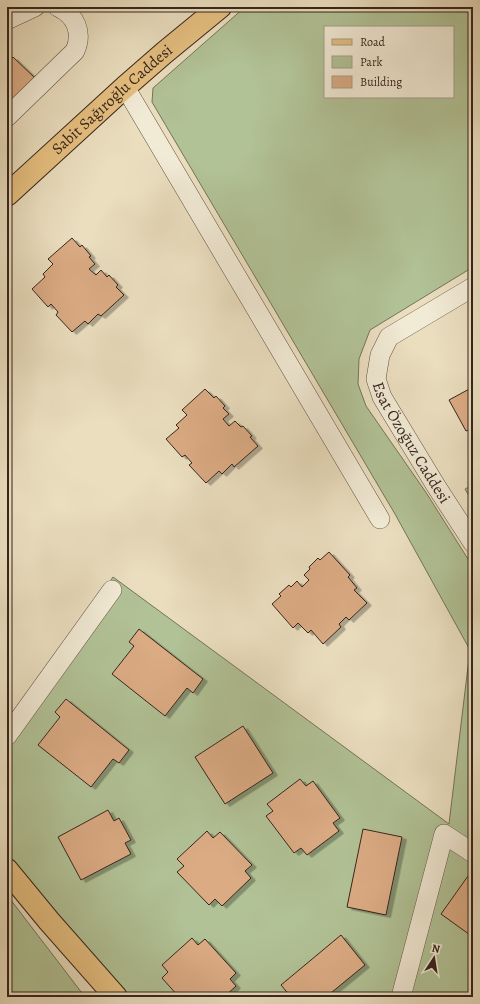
<svg xmlns="http://www.w3.org/2000/svg" width="480" height="1004" viewBox="0 0 480 1004" font-family="Alegreya,serif">
<defs>
<filter id="shadow"><feDropShadow dx="4.5" dy="2.5" stdDeviation="0" flood-color="#0004"/></filter>
</defs>
<rect width="100%" height="100%" fill="#eadebf"/>
<filter id="stains"><feTurbulence type="fractalNoise" baseFrequency=".005" numOctaves="4"/><feColorMatrix values="0 0 0 0 .2 0 0 0 0 .09 0 0 0 0 .02 0 0 0 .5 -.17"/></filter>
<radialGradient id="worn" r=".72"><stop offset=".6" stop-color="#630" stop-opacity="0"/><stop offset="1" stop-color="#630" stop-opacity=".3"/></radialGradient>
<!-- green -->
<g fill="#b1c296" stroke="#73745a" fill-rule="evenodd">
<path d="M245,7H473V267L370,330L359,359L358,384L366,406L427,494L473,567V997H116L7,870V732L113,577L449,824L470,650L395,514L152,102L153,88ZM325,27H453V97H325Z"/>
<polygon points="473,485 473,503 465,489"/>
<polygon points="7,895 85,997 7,997"/>
</g>
<!-- building -->
<g fill="#dbab84" stroke="#35251d" filter="url(#shadow)">
<polygon points="13,57 35,78 7,105 7,63"/>
<polygon points="72,238 80,247 82,245 91,256 89,257 95,264 89,269 96,275 101,270 107,277 109,275 118,285 116,287 124,295 101,316 98,314 88,324 85,321 72,332 56,315 58,312 51,304 48,307 32,289 45,277 43,274 53,264 48,259"/>
<polygon points="473,387 473,428 466,431 449,400"/>
<polygon points="205,389 214,398 216,396 225,406 223,408 229,414 223,419 229,426 235,421 241,427 243,426 252,436 250,437 258,446 234,467 232,464 222,474 219,471 206,483 189,465 192,463 185,455 182,457 166,439 179,428 176,425 187,415 182,410"/>
<polygon points="329,552 350,575 348,577 357,588 354,590 367,603 349,620 346,617 339,624 341,627 323,644 311,630 308,633 298,623 293,628 272,604 281,596 279,594 289,585 291,587 297,581 302,587 309,580 304,575 310,569 309,567 318,558 320,560"/>
<polygon points="139,629 203,679 193,693 187,688 165,716 112,674 134,646 129,642"/>
<polygon points="66,699 129,750 119,763 113,759 91,787 38,745 60,717 55,712"/>
<polygon points="243,726 273,773 225,804 195,757"/>
<polygon points="300,779 306,786 313,781 340,818 333,823 339,831 307,855 301,848 294,853 266,816 273,811 267,804"/>
<polygon points="108,810 114,821 119,818 131,840 125,843 131,854 81,880 58,837"/>
<polygon points="363,829 402,837 386,915 347,907"/>
<polygon points="207,831 213,838 220,832 252,865 245,871 251,878 222,906 215,899 209,905 177,872 184,866 177,859"/>
<polygon points="473,869 473,937 441,914"/>
<polygon points="341,935 365,965 326,997 291,997 281,985"/>
<polygon points="192,938 198,945 205,939 236,973 230,979 236,986 224,997 179,997 162,978 168,972 162,965"/>
</g>
<g fill="none" stroke-linecap="round" stroke-linejoin="round">
<defs>
<g id="minor">
<polyline points="7,20 35,7"/>
<polyline points="125,87 380,519"/>
<path d="M7,117L75,51C83,33 76,15 58,7"/>
<path id="s1" d="M473,287L389,337L380,355L376,379L382,397L436,486L473,543"/>
<polyline points="7,736 112,590"/>
<polyline points="401,997 444,834 473,853"/>
</g>
<g id="major">
<path id="s2" d="M7,195L125,87L164,53L220,7"/>
<polyline points="7,870 49,921 116,997"/>
</g>
</defs>
<!-- minor casing -->
<use href="#minor" stroke="#625346" stroke-width="20"/>
<!-- major casing -->
<use href="#major" stroke="#35251d" stroke-width="24"/>
<!-- minor -->
<use href="#minor" stroke="#f1ead5" stroke-width="19"/>
<!-- major -->
<use href="#major" stroke="#e5bf80" stroke-width="22"/>
</g>
<g text-anchor="middle" dominant-baseline="central" stroke-width="3" stroke-linejoin="round" paint-order="stroke">
<!-- street labels -->
<g font-size="16" fill="#35251d" stroke="#f1ead5">
<text stroke="none"><textPath href="#s2" startOffset="142">Sabit Sağıroğlu Caddesi</textPath></text>
<text stroke="none"><textPath href="#s1" startOffset="215">Esat Özoğuz Caddesi</textPath></text>
</g>
</g>
<!-- margin -->
<rect width="480" height="1004" fill="none" stroke="#eadebf" stroke-width="24"/>
<rect x="8" y="8" width="464" height="988" fill="none" stroke="#35251d" stroke-width="2"/>
<rect x="12" y="12" width="456" height="980" fill="none" stroke="#35251d"/>
<!-- legend -->
<rect x="324" y="26" width="130" height="72" fill="#f1ead5" stroke="#a69b8b"/>
<rect x="332" y="39" width="20" height="6" fill="#e5bf80" stroke="#a69b8b"/>
<text x="360" y="46" font-size="12" fill="#35251d">Road</text>
<rect x="332" y="56" width="20" height="12" fill="#b1c296" stroke="#a69b8b"/>
<text x="360" y="66" font-size="12" fill="#35251d">Park</text>
<rect x="332" y="76" width="20" height="12" fill="#dbab84" stroke="#a69b8b"/>
<text x="360" y="86" font-size="12" fill="#35251d">Building</text>
<!-- north arrow -->
<g transform="translate(434 958) rotate(12)" stroke="#f1ead5" stroke-width="3" paint-order="stroke">
<path d="M0-3L7 15L0 10L-7 15Z" fill="#35251d"/>
<text y="-6" font-size="11" font-weight="bold" text-anchor="middle" fill="#35251d">N</text>
</g>
<rect width="100%" height="100%" filter="url(#stains)"/>
<rect width="100%" height="100%" fill="url(#worn)"/>
</svg>
